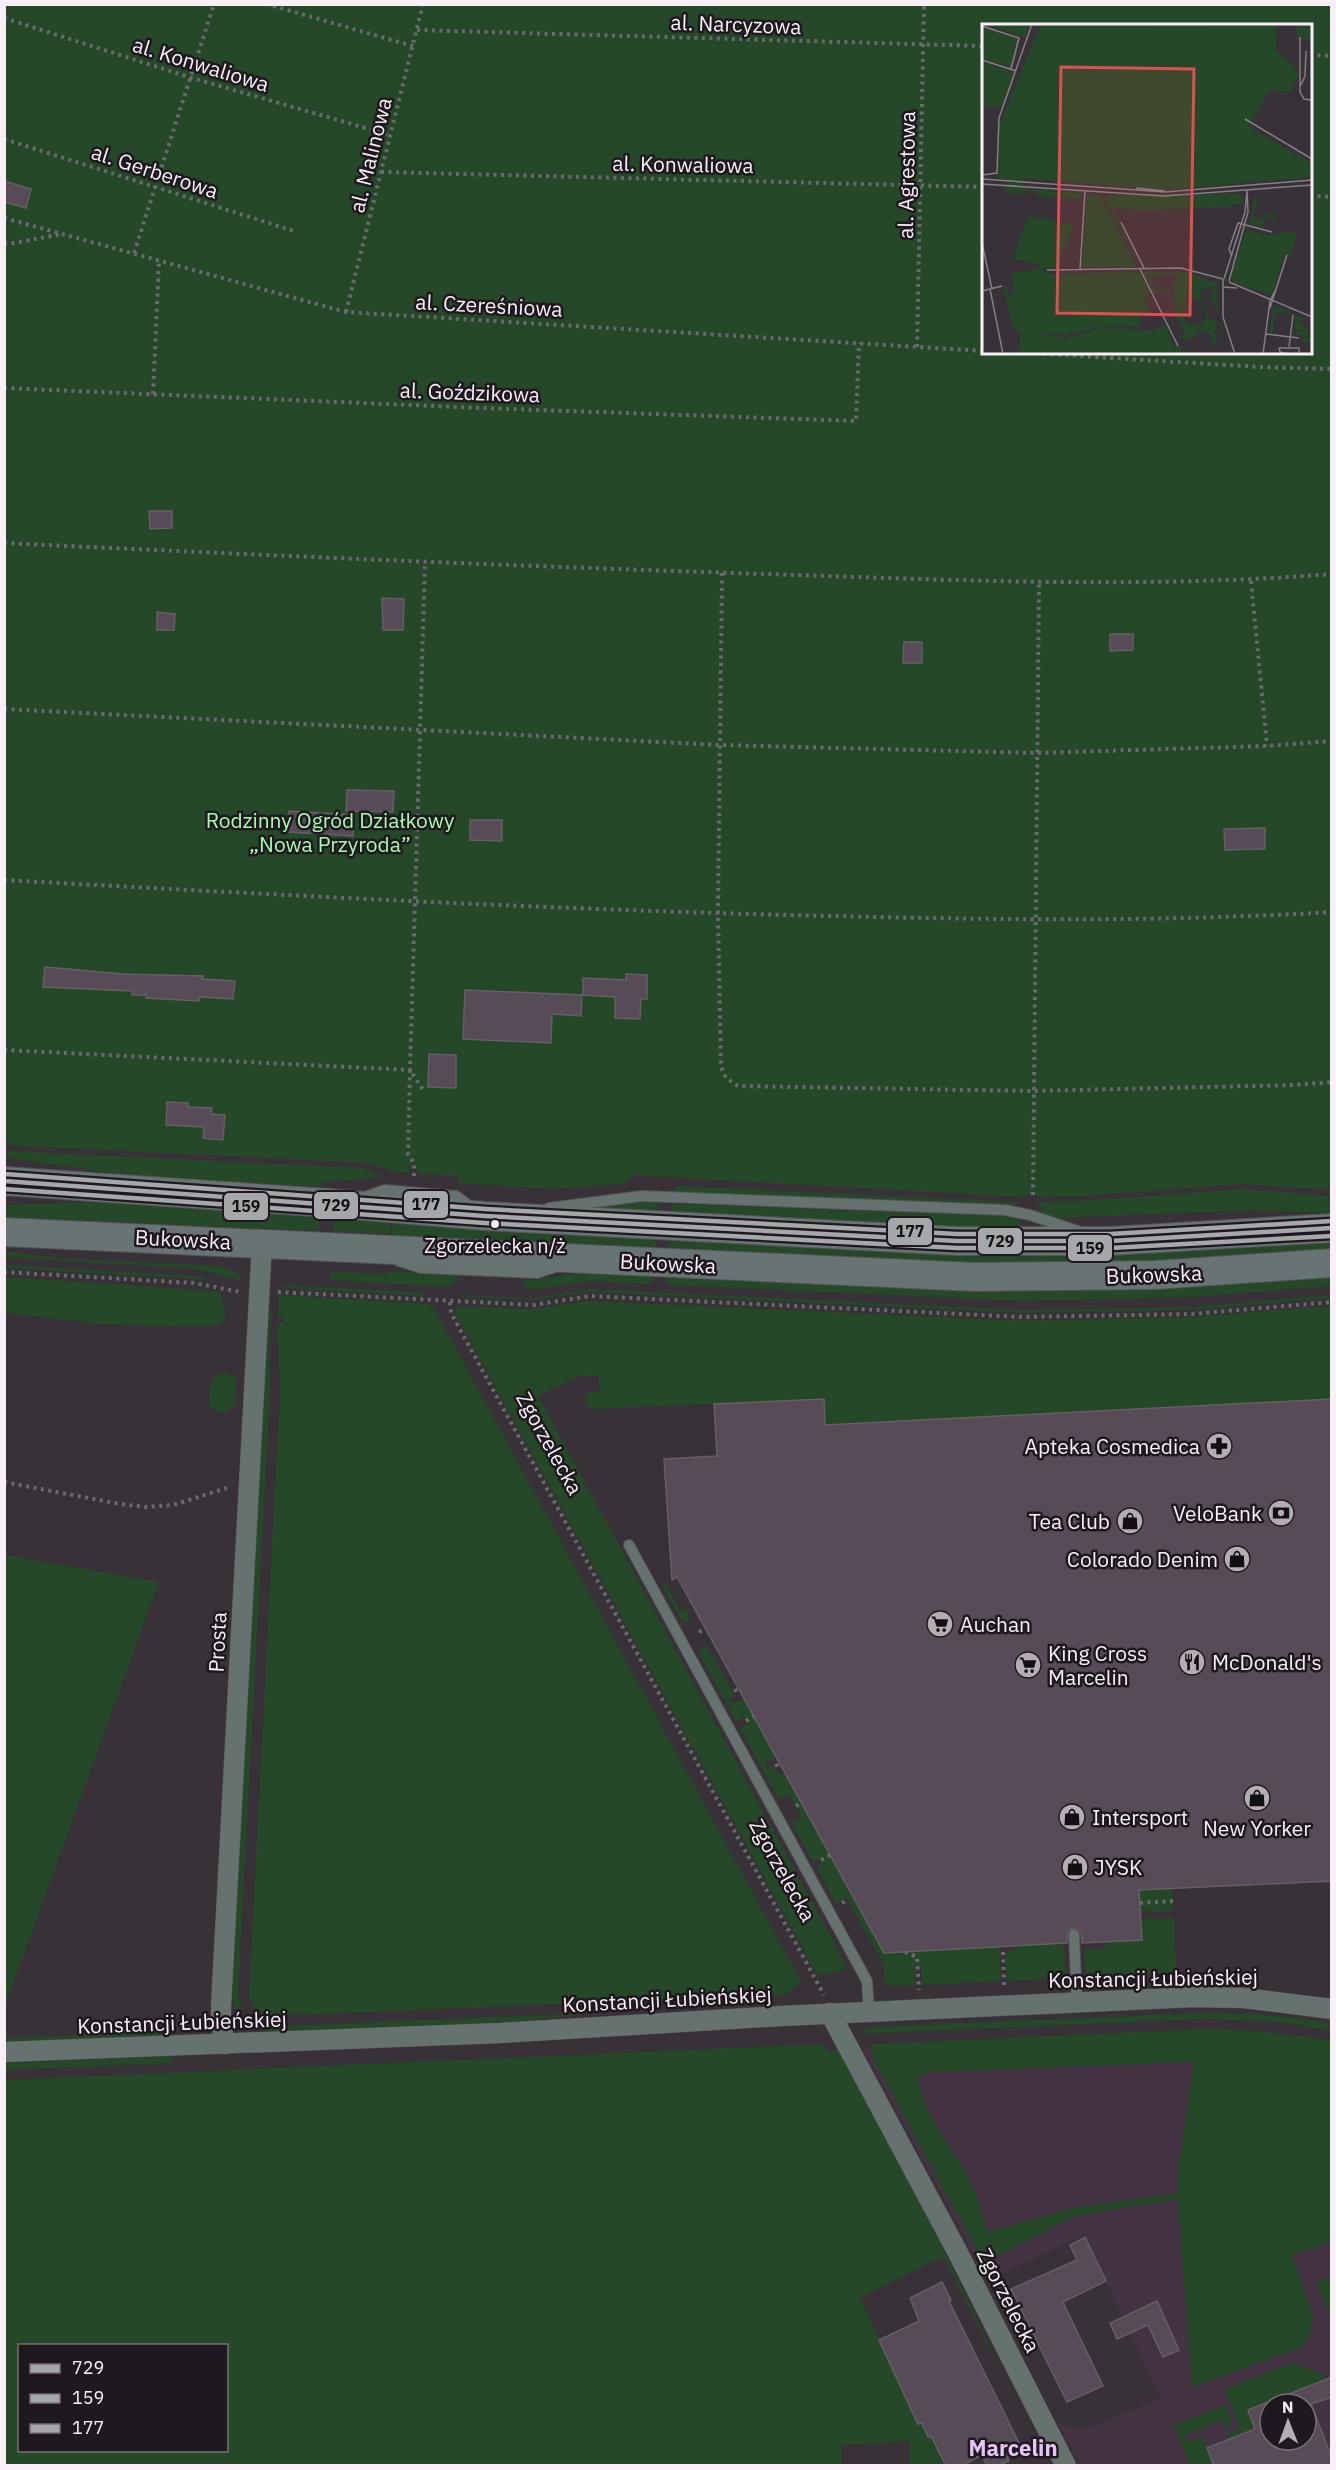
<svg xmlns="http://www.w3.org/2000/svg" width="1336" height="2470" viewBox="0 0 1336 2470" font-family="'IBM Plex Sans',sans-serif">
<rect width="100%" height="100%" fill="#383238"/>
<!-- built -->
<path fill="#443343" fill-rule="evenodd" d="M1197,2034L1331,2044V2465H1080L1059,2424L1083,2430L1161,2399L1084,2235L988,2280L863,2049ZM1270,2404H1306V2440H1270Z"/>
<!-- green -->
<g fill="#244828" fill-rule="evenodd">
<path d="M5,5H1331V1190L1241,1184L1083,1196L1038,1197L1037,1195H1023V1197L630,1175L629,1180L624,1184L552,1189L457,1183L458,1176L418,1174L416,1164L412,1163L410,1173L397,1172L366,1163L5,1145ZM984,26H1310V352H984Z"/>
<polygon points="5,1151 363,1168 386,1177 323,1182 322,1187 124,1175 5,1157"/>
<polygon points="676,1186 1020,1202 1015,1205 673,1192"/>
<polygon points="1242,1189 1331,1196 1332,1213 1253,1210 1057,1218 1043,1214 1038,1202 1083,1201"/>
<polygon points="98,1202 320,1217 319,1231 5,1217 5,1205"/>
<polygon points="635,1202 658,1203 657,1213 609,1211 606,1208 617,1204"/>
<polygon points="672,1204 1010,1216 1020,1220 1023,1228 936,1226 671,1214"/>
<polygon points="334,1218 390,1222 390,1234 333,1231"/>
<polygon points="392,1220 656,1237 655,1250 392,1237"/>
<polygon points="669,1238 1332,1239 1331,1251 1217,1260 1039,1266 669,1250"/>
<polygon points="5,1251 54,1258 221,1266 236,1272 242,1281 196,1269 5,1257"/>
<polygon points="5,1265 196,1276 219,1283 196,1279 5,1268"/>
<polygon points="389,1271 459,1276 454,1284 448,1287 330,1280 331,1272 388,1274"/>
<polygon points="587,1271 654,1274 653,1280 649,1284 588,1281 533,1290 526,1287 522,1279 534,1280"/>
<polygon points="667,1274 1331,1275 1332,1286 1191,1297 1022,1301 670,1285 667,1281"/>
<polygon points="4,1277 216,1291 220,1292 225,1307 225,1321 218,1325 202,1327 102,1324 5,1313"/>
<polygon points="282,1285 421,1292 426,1296 282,1288"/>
<polygon points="589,1289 1022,1310 1191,1307 1331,1295 1332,1298 1191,1310 1022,1313 589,1292 534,1300 462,1297 462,1295 534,1298"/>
<polygon points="279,1295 428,1304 433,1307 801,1982 785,1995 267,2016 252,2006 249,1997 280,1392 277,1323 284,1323 284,1318 278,1318"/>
<polygon points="590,1301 1022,1321 1192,1317 1331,1306 1331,1399 825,1425 823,1399 591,1409 586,1405 586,1396 589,1393 600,1390 598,1375 579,1376 538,1396 845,1963 845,1969 818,1976 455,1313 455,1309 459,1306 534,1309"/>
<polygon points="268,1312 272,1313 269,1353 270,1392 238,1993 242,2013 241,2017 233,2002 232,1993"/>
<path d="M221,1373L231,1375L236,1379L235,1405L224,1413L215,1411L209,1405C210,1392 208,1379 221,1373Z"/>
<polygon points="5,1555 159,1582 5,2006 4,1555"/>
<polygon points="666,1583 680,1610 685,1608 691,1619 683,1623 662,1585"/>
<polygon points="707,1646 735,1696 729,1699 732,1704 744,1698 776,1757 764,1763 767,1769 773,1765 779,1775 784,1773 884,1953 999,1947 1001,1981 922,1985 921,1965 915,1965 915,1985 889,1986 885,1984 883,1963 847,1898 836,1904 816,1866 822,1862 819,1858 813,1862 792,1823 802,1818 789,1794 779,1800 740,1728 748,1724 744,1717 736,1721 698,1651"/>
<polygon points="1172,1889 1173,1911 1141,1912 1139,1890"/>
<polygon points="1174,1918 1176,1972 1086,1977 1084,1950 1105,1949 1105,1942 1142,1939 1141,1919"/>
<polygon points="1064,1944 1066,1978 1007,1981 1005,1952 1014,1951 1014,1946"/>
<polygon points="596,2013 515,2022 268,2032 251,2027"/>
<path d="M1202,2013C1245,2013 1289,2015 1331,2024V2030L1279,2022L1204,2019L859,2034L872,2027Z"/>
<path d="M1208,2029L1255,2031L1331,2040L1332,2242L1292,2255L1313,2316L1311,2333L1302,2347L1192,2387L1178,2199L1075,2216L984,2263L872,2057L871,2044ZM1194,2062L1179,2167L1178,2193L1073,2208L987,2232C982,2217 979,2199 971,2184C955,2149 923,2116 918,2077L930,2072Z"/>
<polygon points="167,2031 171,2037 10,2043 5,2039 4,2038"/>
<path d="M804,2045H824L829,2051L838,2050L935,2231L993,2353H991L945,2259L939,2258L860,2298L918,2424L922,2423L928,2437L931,2436L946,2465H910L909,2441L841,2445L842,2466L5,2465L4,2080ZM20,2346H226V2450H20Z"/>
<polygon points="173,2056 173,2061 170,2063 5,2070 5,2063"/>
<polygon points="1331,2276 1331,2318 1316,2282"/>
<polygon points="1292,2363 1320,2373 1328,2379 1248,2410 1269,2465 1241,2465 1228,2433 1240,2429 1225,2389"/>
<polygon points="1226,2405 1232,2420 1231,2426 1225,2427 1222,2420 1185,2435 1188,2442 1202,2437 1214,2465 1189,2465 1174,2425"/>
</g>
<!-- building -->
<g fill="#574b57" stroke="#655f64" stroke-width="1.5" fill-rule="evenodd">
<polygon points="4,181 31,189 26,208 4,202"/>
<polygon points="149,511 172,511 172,528 150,529"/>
<polygon points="382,598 404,599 403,630 383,630"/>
<polygon points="157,612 175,614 174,630 157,630"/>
<polygon points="1110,634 1133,634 1133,650 1110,651"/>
<polygon points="904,642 922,642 922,663 903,663"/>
<polygon points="347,790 394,791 393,812 346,811"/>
<polygon points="289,811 354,815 353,836 288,832"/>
<polygon points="470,820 502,820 502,841 470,840"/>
<polygon points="1265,828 1265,849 1225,850 1224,829"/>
<polygon points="45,967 123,974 203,976 202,979 235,981 233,999 199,997 199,1001 146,998 146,995 132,995 132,991 43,987"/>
<polygon points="626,974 647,975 647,999 641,999 640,1019 615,1018 615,997 583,995 583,978 626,980"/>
<polygon points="465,990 582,995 581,1016 552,1014 551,1043 463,1039"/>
<polygon points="429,1054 456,1055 456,1088 428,1087"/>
<polygon points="167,1102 188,1103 188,1107 212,1108 211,1114 225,1115 223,1140 203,1138 204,1127 166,1125"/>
<polygon points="824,1399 825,1425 1332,1399 1332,1881 1139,1890 1142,1940 1082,1943 1081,1932 1073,1928 1067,1932 1067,1943 884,1953 677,1577 672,1580 664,1459 717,1456 714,1404"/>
<polygon points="1085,2237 1106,2281 1063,2302 1103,2386 1067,2402 1011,2289 1077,2260 1070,2245"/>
<polygon points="942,2282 951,2300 949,2301 1022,2449 1007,2457 1009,2461 998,2466 987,2466 982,2455 962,2466 946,2466 931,2436 928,2437 922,2423 918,2424 879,2340 919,2321 910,2298"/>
<polygon points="1157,2301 1179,2350 1163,2357 1148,2325 1117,2339 1110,2323"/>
<path d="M1332,2377V2397L1311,2404L1332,2458V2466H1214L1207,2448L1255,2429L1248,2410ZM1270,2404H1306V2440H1270Z"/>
</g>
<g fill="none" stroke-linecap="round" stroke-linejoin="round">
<defs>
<g id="lane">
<polyline points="365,1197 385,1190 456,1196 471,1207"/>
<polyline points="549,1208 642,1196 1005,1210 1030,1215 1078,1231"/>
<polyline points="399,1261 421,1268 537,1273 555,1267"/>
<polyline points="629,1545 867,1981 869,2012"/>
<polyline points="1074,1935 1077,2003"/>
</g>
<g id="street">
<polyline points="830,2013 957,2251 1066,2466"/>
<polyline points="225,2044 221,2023 221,2007 262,1243"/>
<polyline points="4,2052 500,2033 781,2016 1194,1997 1244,1998 1332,2009"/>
</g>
<g id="secondary">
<polyline points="4,1181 328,1203 485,1216 957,1241 1110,1241 1332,1228"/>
<polyline points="4,1232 975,1277 1155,1275 1332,1263"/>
</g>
</defs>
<!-- lane casing -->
<use href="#lane" stroke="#565156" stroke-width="12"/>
<!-- street casing -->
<use href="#street" stroke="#565156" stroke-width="21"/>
<!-- secondary casing -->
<use href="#secondary" stroke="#565156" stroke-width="30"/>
<!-- path -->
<g stroke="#686b6c" stroke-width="4" stroke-dasharray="3 4.5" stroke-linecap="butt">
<polyline points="266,4 413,46"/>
<polyline points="4,18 192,78 390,135"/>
<polyline points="417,30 984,46"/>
<polyline points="1310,55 1332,56"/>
<polyline points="4,139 297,232"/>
<polyline points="381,172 984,187"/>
<polyline points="1310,196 1332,197"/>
<polyline points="4,218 346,312 984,351"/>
<polyline points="4,243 14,243 62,234"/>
<polyline points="134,253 214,4"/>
<polyline points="346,312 423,4"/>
<polyline points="917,347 924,4"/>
<polyline points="1013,352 1261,367 1332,369"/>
<polyline points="4,388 482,408 856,421 859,343"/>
<polyline points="153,394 159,260"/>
<path d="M4,543C258,555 511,566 765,574C954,580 1143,589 1332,574"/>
<polyline points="722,573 718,914 721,1067 726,1078 738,1086 1032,1091 1295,1085 1332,1082"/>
<polyline points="1251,581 1267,746"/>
<polyline points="4,709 720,745 1036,753 1267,746 1332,741"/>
<path d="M4,880C280,895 555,910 831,916C998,920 1165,922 1332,912"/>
<polyline points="4,1050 410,1070 425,563"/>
<polyline points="414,1176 414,1163 408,1154 410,1070 424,1091"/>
<polyline points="1033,1195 1039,583"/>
<polyline points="4,1272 194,1283 241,1292"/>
<polyline points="278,1292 534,1305 590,1296 1022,1317 1192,1314 1332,1302"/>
<polyline points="450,1302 451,1313 824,1995"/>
<polyline points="4,1482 120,1504 145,1507 173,1505 227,1488"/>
<polyline points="699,1632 705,1629"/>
<polyline points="735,1689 738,1695"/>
<polyline points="746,1721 754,1716"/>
<polyline points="776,1764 779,1769"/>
<polyline points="796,1806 801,1803"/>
<polyline points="821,1860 830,1855"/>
<polyline points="842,1903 848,1900"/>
<polyline points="1140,1903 1173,1901"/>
<polyline points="905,1952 917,1957 919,1990"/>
<polyline points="1003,1952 1004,1987"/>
</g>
<!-- lane -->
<use href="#lane" stroke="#667270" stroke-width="10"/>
<!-- street -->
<use href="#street" stroke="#667270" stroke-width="20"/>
<!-- secondary -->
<use href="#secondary" stroke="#687373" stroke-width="28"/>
<defs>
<polyline id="bus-1" points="4,1181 485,1216 957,1241 1110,1241 1332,1228"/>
<polyline id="bus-2" points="4,1189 485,1223 957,1248 1110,1248 1332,1236"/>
<polyline id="bus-3" points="5,1174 486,1209 957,1234 1110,1234 1332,1221"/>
</defs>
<!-- bus-1 casing -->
<use href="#bus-1" stroke="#1f191f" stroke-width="9"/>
<!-- bus-2 casing -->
<use href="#bus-2" stroke="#1f191f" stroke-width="9"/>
<!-- bus-3 casing -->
<use href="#bus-3" stroke="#1f191f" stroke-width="9"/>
<!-- bus-1 -->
<use href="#bus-1" stroke="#a4a8ab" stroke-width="4.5"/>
<!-- bus-2 -->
<use href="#bus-2" stroke="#a4a8ab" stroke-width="4.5"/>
<!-- bus-3 -->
<use href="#bus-3" stroke="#a4a8ab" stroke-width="4.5"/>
</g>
<!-- icons -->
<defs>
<symbol id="pharmacy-disc" viewBox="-11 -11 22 22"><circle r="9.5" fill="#b5adb4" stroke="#1f191f"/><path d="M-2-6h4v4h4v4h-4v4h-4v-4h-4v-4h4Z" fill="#111"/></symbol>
<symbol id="bank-disc" viewBox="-11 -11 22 22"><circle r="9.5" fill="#b5adb4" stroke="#1f191f"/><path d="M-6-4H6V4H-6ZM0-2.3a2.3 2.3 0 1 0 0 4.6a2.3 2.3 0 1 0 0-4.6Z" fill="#111"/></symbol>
<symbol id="shop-disc" viewBox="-11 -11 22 22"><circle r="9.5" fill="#b5adb4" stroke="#1f191f"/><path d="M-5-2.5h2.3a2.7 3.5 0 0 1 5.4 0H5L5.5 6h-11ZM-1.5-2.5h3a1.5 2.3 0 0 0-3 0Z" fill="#111"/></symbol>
<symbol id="supermarket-disc" viewBox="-11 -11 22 22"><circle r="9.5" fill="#b5adb4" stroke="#1f191f"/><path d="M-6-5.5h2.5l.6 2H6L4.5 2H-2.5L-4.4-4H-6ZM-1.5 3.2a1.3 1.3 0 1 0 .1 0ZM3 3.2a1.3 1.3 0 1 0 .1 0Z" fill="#111"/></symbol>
<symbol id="restaurant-disc" viewBox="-11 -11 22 22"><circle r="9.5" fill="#b5adb4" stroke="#1f191f"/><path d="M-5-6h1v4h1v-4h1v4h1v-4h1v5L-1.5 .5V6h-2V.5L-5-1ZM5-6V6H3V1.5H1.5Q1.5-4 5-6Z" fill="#111"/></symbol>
</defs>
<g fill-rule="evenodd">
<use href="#pharmacy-disc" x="1204" y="1431" width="30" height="30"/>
<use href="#bank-disc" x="1266" y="1498" width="30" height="30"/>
<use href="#shop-disc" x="1115" y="1506" width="30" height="30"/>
<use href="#shop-disc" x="1222" y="1544" width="30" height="30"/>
<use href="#supermarket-disc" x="925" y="1609" width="30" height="30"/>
<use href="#restaurant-disc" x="1177" y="1647" width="30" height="30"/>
<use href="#supermarket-disc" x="1013" y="1650" width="30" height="30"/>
<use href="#shop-disc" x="1242" y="1783" width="30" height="30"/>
<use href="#shop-disc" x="1057" y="1802" width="30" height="30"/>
<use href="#shop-disc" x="1060" y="1852" width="30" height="30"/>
</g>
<!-- markers -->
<circle fill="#f8eff7" stroke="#1f191f" stroke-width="2" cx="495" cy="1224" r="5"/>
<g text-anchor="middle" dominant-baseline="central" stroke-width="5" stroke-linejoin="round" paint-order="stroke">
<!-- bus labels -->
<g font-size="20" fill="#f8eff7" stroke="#1f191f">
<text x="495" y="1245">Zgorzelecka n/ż</text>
</g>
<!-- street labels -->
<g font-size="21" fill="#f8eff7" stroke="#1f191f">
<text transform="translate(736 24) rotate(2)">al. Narcyzowa</text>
<text transform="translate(201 64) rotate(17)">al. Konwaliowa</text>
<text transform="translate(370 155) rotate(-76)">al. Malinowa</text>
<text transform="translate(683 164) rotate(1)">al. Konwaliowa</text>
<text transform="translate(155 171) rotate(18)">al. Gerberowa</text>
<text transform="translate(906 175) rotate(-89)">al. Agrestowa</text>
<text transform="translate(489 305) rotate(3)">al. Czereśniowa</text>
<text transform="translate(470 392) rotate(2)">al. Goździkowa</text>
<text transform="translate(183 1239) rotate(3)">Bukowska</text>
<text transform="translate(668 1263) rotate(3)">Bukowska</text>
<text transform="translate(1154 1274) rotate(-2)">Bukowska</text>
<text transform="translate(550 1443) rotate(61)">Zgorzelecka</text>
<text transform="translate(217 1642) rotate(-87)">Prosta</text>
<text transform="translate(783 1870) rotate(61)">Zgorzelecka</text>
<text transform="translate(1153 1978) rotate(-1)">Konstancji Łubieńskiej</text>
<text transform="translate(667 1999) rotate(-3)">Konstancji Łubieńskiej</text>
<text transform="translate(182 2022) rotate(-2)">Konstancji Łubieńskiej</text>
<text transform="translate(1009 2300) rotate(63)">Zgorzelecka</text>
</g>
<!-- park labels -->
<g font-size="21" fill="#a6fcae" stroke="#1f191f">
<text x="330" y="820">Rodzinny Ogród Działkowy<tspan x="330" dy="24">„Nowa Przyroda”</tspan></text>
</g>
<!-- poi labels -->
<g font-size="21" fill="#f8eff7" stroke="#1f191f" text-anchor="start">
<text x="1200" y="1446" text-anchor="end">Apteka Cosmedica</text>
<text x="1262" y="1513" text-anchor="end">VeloBank</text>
<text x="1110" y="1521" text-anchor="end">Tea Club</text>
<text x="1218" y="1559" text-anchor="end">Colorado Denim</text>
<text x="960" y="1624">Auchan</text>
<text x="1048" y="1653">King Cross<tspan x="1048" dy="24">Marcelin</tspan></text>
<text x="1212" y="1662">McDonald's</text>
<text x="1092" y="1817">Intersport</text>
<text x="1257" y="1828" text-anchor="middle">New Yorker</text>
<text x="1094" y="1867">JYSK</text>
</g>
<!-- neighbourhood labels -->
<g font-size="22" font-weight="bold" fill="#e7c4f8" stroke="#1f191f">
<text x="1013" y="2447">Marcelin</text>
</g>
</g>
<!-- overview -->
<g transform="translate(982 24)">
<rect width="330" height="330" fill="#383238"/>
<path d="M4,0H48L43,13ZM59,0L295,2L294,27L313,43L316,53L309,68L288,66L266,102L330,140V153L182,166L42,154L44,170L24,169L26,153L24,155L0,152L14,153L16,149L17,102ZM314,0H330V18L315,13ZM0,2L37,16L29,43L0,35ZM0,38L32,49L20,83L0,82ZM43,165L99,169L101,171L97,175L63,173ZM135,170H259L262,179L250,180V183L158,186L130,183L157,241L122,174ZM105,171H122L119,173L154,243H100ZM287,171L276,175L271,192L279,196L281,191L297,190L291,195L283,193L279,203L289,207L269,200L268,198L272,173ZM47,192L92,201L75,244H57L66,250L159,248L169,269L161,273L170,293L159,288L158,302L117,303L83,311L50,308L84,314L118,304L169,306L184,301L191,322H198L201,329L211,325L213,330H36L39,308L32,306L21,263H25V271L33,270L29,249L57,246V240L30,235ZM268,204L290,210L311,207L315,211L308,232L303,231L300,237L290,271L253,259L249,253L264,206L285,211H292ZM162,248H204L235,259L236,291L244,316L231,276L224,274L230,273L232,262L218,267L228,296L233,297L236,305L231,307L236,319L232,322L226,306L220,308L217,302L225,293L219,274L209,277L206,272L212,267L204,269V279L193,283L192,264L173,270ZM194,250L192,263L174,267L167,251ZM203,280L207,282L199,285L205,301L215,300L220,313L218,308L201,319L204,313L195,314L204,310L191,286ZM291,283H296L323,295L315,298L327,304L325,313L330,314V330L329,319L320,317L322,312L309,310L311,307L324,308L312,304L313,291L294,287L291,307L297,308L287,310Z" fill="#244828" fill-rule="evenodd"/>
<path fill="none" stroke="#857e84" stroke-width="1.5" d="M0,2L37,14L29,45M318,13V68L322,75L330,76M0,36L34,47M319,61L323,52L324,27M263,95L330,135M0,151L15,149L17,94L50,0M0,155L183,168L330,156M0,160L182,172L330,161M154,164L183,167M139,198L162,244M0,219L10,265M250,232L247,225L256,199L290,208M158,245L196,322M65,246L199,244L241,255M98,246L103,167M241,255V263L255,264M242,255L263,188L265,167M247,257L266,188L265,166M247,258L330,293M241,262V293L253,330M8,265L21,330M0,267L20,262M288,284L305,231M284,310L317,314M307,323L311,291M281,330L288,277L294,265M306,330L298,328L297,324H317V330"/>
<path fill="#dd5051" fill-opacity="0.15" stroke="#dd5051" stroke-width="3" d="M79,43L212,45L208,291L75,289Z"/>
<rect width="330" height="330" fill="none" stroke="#f8eff7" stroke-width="3"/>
</g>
<g stroke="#1f191f" stroke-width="2">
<rect x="403" y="1190" width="46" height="29" rx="6" fill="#a4a8ab"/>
<rect x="313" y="1191" width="46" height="29" rx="6" fill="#a4a8ab"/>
<rect x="223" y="1192" width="46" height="29" rx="6" fill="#a4a8ab"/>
<rect x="887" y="1217" width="46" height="29" rx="6" fill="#a4a8ab"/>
<rect x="977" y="1227" width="46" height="28" rx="6" fill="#a4a8ab"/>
<rect x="1067" y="1234" width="46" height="28" rx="6" fill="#a4a8ab"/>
</g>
<g font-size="16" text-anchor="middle" font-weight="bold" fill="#111">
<text x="426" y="1210">177</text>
<text x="336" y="1211">729</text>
<text x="246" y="1212">159</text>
<text x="910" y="1237">177</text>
<text x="1000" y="1247">729</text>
<text x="1090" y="1254">159</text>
</g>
<!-- border -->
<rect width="1336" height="2470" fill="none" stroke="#f8eff7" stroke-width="12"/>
<!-- legend -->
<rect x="18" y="2344" width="210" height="108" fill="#1f191f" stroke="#766f75" stroke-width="1.5"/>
<rect x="30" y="2364" width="30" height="9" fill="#a4a8ab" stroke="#766f75" stroke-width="1.5"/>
<text x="72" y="2374" font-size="18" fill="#f8eff7">729</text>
<rect x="30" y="2394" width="30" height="9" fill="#a4a8ab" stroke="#766f75" stroke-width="1.5"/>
<text x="72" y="2404" font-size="18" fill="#f8eff7">159</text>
<rect x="30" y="2424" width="30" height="9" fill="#a4a8ab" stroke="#766f75" stroke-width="1.5"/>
<text x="72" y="2434" font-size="18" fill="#f8eff7">177</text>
<!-- north arrow -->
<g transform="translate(1288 2422) rotate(359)"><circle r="28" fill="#1f191f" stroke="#766f75" stroke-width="1.5"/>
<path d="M0-4.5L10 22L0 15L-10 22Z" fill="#b5adb4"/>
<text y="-9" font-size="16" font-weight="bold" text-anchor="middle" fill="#f8eff7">N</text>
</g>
</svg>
